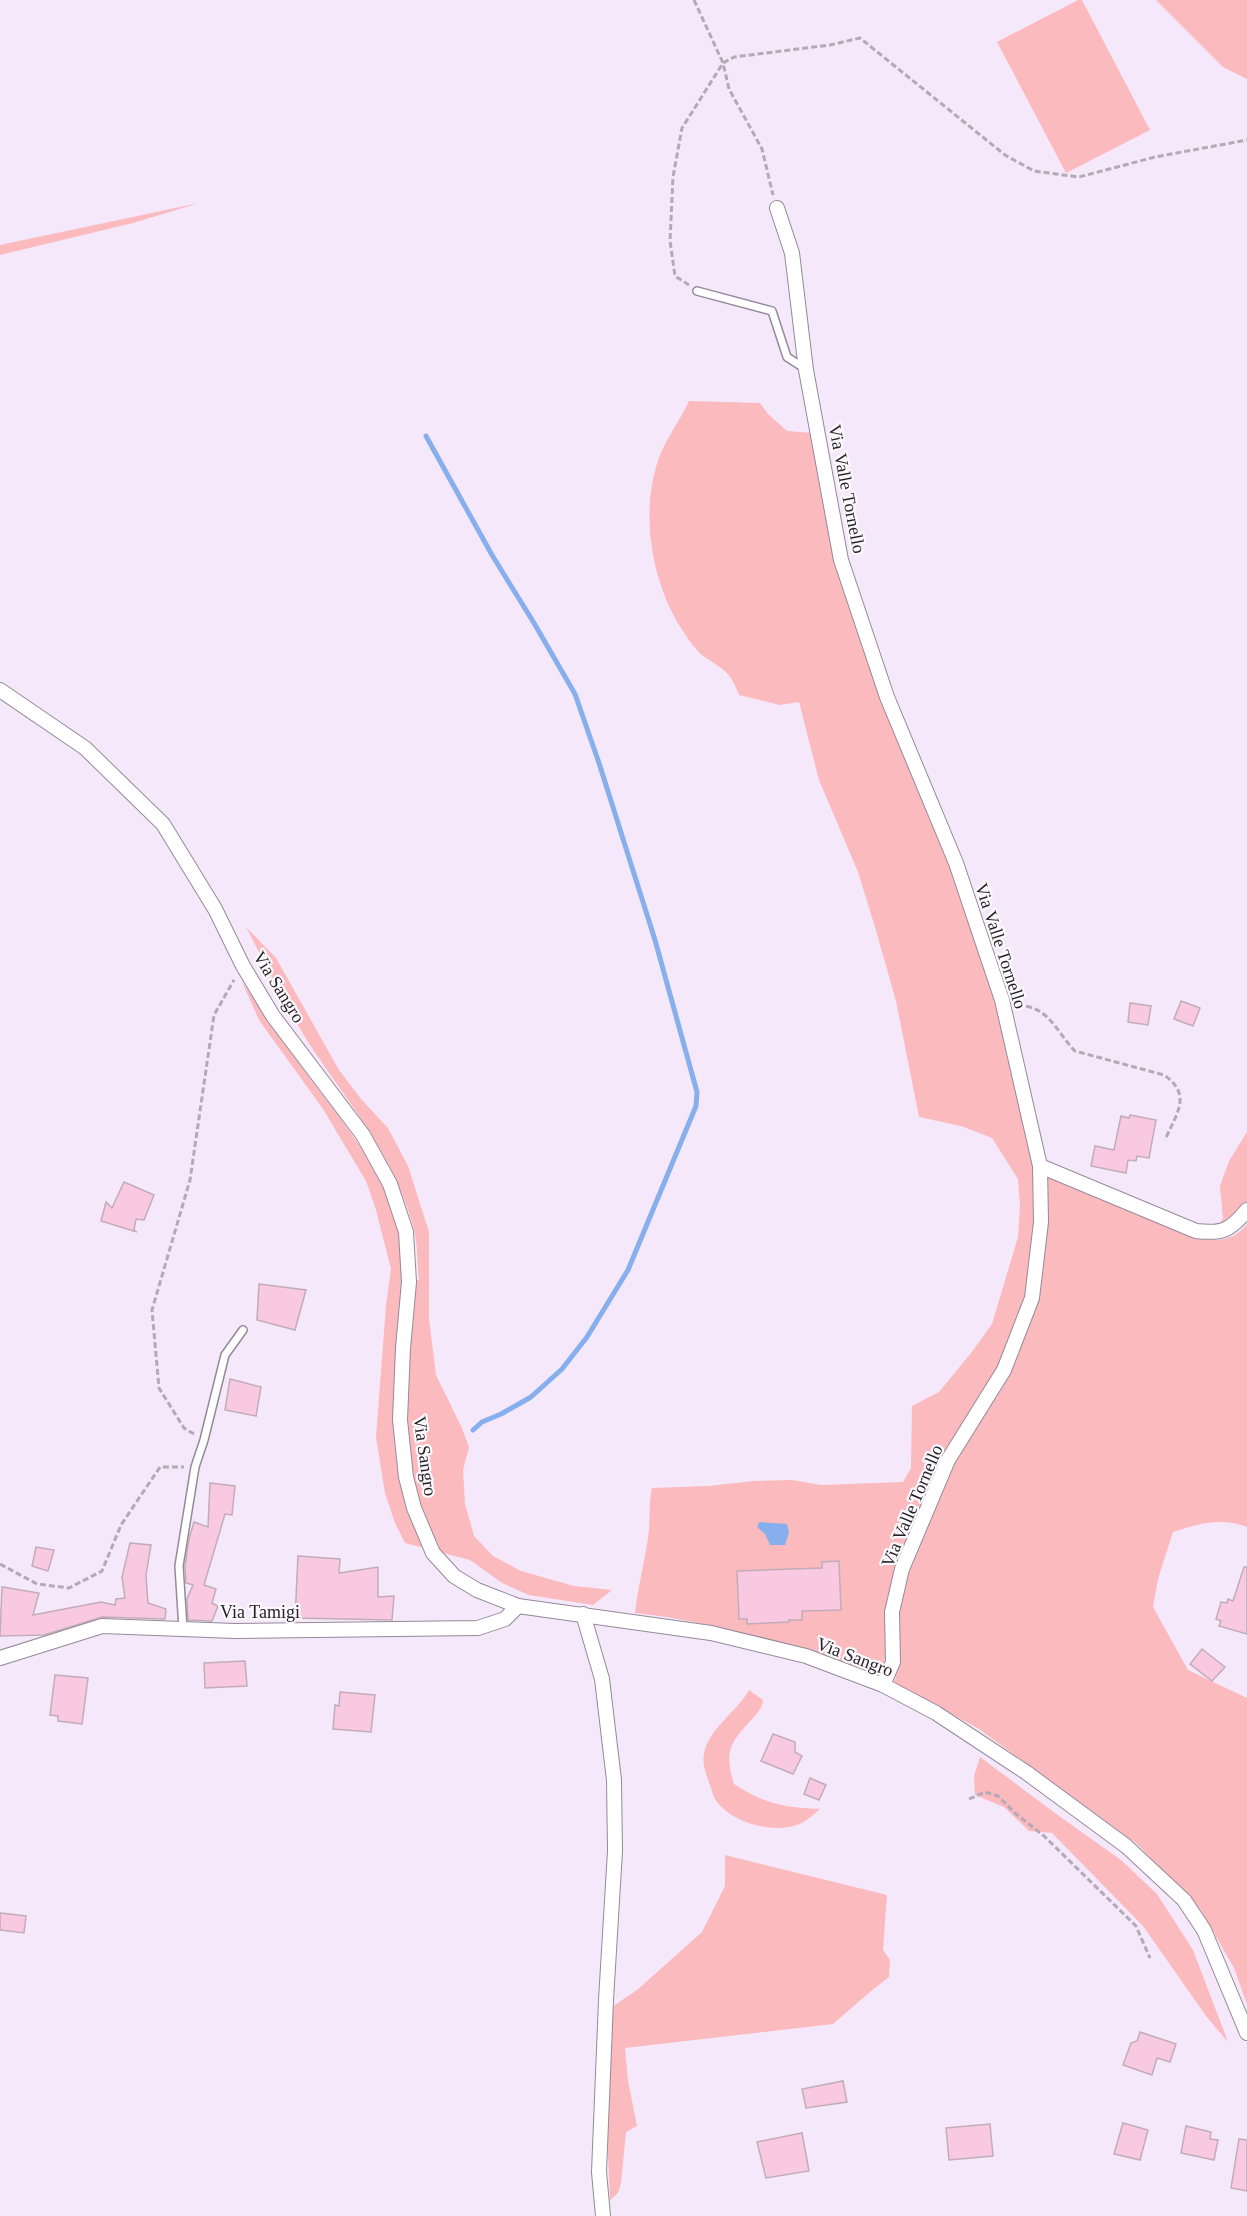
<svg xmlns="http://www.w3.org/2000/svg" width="1247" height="2216" viewBox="0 0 1247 2216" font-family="'Times New Roman',serif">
<rect width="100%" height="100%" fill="#f5e8fa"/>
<!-- green -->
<g fill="#fbbabe">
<polygon points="1078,0 1082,0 1150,130 1066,173 997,42"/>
<polygon points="1156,0 1247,0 1247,79 1223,67"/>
<polygon points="199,203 133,223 0,255 0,245"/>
<path d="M689,401L760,403L768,414L787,431L813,433L837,564L951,863L998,1007L1037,1173L1197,1239C1219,1241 1233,1242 1247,1224V1527C1223,1517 1197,1524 1173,1532L1158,1579L1153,1607L1188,1670L1247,1698V2004L1234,1968L1201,1910L1137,1844L979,1729L894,1682L901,1661L898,1635L888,1638L884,1663L880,1676C799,1649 721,1622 635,1613C638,1585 646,1557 649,1530C650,1515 649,1502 652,1488L708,1486L754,1481L792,1480L821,1485L903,1482L911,1468L912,1406L939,1392L971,1353L992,1324L1018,1237L1020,1206L1018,1179L992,1138L961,1126L919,1117L896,1001L875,927L858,872L819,780L799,702L780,705L739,695C737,690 734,683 731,678C725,669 712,662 702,655C696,650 690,642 685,634C652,587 639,513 659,458C666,438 680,421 689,401Z"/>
<path d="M246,927L276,958L339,1070L361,1099L388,1128L408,1166L429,1232V1319L436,1375L461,1426L469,1447L463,1470L465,1504L474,1536L493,1556L521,1571L574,1586L612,1590L593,1605L529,1595L502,1583L470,1560L405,1543L395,1523L385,1493L376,1437L386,1305L391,1269L376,1210L366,1181L323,1109L259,1020L242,982C265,1014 286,1046 309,1077C345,1125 387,1174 401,1235C404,1249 403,1266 404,1281L419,1280C417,1264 418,1246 414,1230C396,1160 354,1110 314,1051C288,1012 268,969 246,927Z"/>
<polygon points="1247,1132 1247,1203 1235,1219 1213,1230 1223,1219 1220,1186 1229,1161"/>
<path d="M749,1690L763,1700C762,1708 759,1711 754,1717C732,1741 723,1749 734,1784C765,1804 784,1808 820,1809C815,1813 808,1820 802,1823C776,1835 734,1824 717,1802C713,1797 712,1790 710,1785C706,1774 702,1765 704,1753C710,1727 737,1712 749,1690Z"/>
<polygon points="980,1757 1059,1816 1121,1860 1157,1894 1193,1950 1228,2042 1206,2016 1143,1926 1052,1833 1029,1831 1004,1807 975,1795 974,1776"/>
<polygon points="725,1855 887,1895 883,1950 890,1960 889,1977 870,1992 833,2024 625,2048 628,2081 637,2126 626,2132 621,2183 618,2193 610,2200 607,2131 609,2009 637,1990 702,1932 725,1886"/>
</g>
<!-- water -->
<polygon fill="#88afed" points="759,1522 787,1524 789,1533 785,1545 770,1545 765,1534 757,1527"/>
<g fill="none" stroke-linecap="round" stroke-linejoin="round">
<!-- stream -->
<polyline stroke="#88afed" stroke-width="5" points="426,436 492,555 534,623 575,694 599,763 655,940 697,1092 696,1106 628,1270 587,1337 562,1369 531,1397 501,1414 482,1422 473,1430"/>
</g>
<!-- building -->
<g fill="#f8c9e1" stroke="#c2adb7" stroke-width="1.5">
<polygon points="1181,1001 1200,1008 1193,1026 1174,1019"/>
<polygon points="1130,1003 1151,1006 1148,1025 1128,1022"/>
<polygon points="1130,1115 1156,1120 1149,1158 1137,1156 1136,1161 1128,1160 1126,1173 1091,1166 1095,1146 1114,1150 1121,1116 1129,1118"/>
<polygon points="124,1182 154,1195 144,1220 136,1219 134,1230 137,1232 101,1221 106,1202 112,1208"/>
<polygon points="259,1284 306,1290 295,1330 257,1320"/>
<polygon points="230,1379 261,1387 256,1416 225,1410"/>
<polygon points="210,1483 235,1486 232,1515 225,1514 204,1585 216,1589 212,1603 218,1606 212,1621 188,1620 187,1599 193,1585 186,1583 185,1566 189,1539 194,1522 208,1527"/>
<polygon points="130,1543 151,1545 146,1575 148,1603 166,1609 165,1619 102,1617 44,1635 0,1636 2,1587 39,1593 33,1615 101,1602 115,1605 116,1599 125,1598 122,1577"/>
<polygon points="36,1547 54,1550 48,1571 32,1566"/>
<polygon points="298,1556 340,1559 339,1573 378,1567 378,1597 394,1596 392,1620 295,1618"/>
<polygon points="839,1561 841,1610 802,1611 802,1620 789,1620 789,1622 747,1624 747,1619 739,1619 737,1571 822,1568 822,1562"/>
<polygon points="1244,1567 1247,1567 1247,1634 1219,1626 1221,1621 1216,1619 1221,1602 1227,1603 1228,1599 1233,1601"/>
<polygon points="1202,1649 1225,1667 1212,1681 1190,1664"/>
<polygon points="245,1661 247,1686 205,1688 204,1663"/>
<polygon points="55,1675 88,1678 82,1724 58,1721 58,1716 50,1715"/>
<polygon points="340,1692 375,1695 371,1732 333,1729 335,1705 339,1706"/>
<polygon points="773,1734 795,1742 795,1752 802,1756 793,1774 761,1761"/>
<polygon points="810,1778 826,1785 819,1800 804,1794"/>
<polygon points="0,1913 26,1916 24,1933 0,1930"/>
<polygon points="1140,2032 1176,2044 1170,2062 1157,2058 1152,2075 1123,2065 1131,2043 1137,2041"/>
<polygon points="843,2081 847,2102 806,2108 802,2089"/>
<polygon points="1123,2123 1148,2130 1140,2160 1114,2154"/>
<polygon points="990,2124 993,2156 949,2160 946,2128"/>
<polygon points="1186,2126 1211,2132 1210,2139 1218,2140 1214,2160 1181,2153"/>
<polygon points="802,2133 809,2171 766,2178 757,2142"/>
<polygon points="1239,2139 1247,2140 1247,2191 1231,2188"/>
</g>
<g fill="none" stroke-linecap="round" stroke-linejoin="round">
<defs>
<g id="service">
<polyline points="697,291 772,311 787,357 804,368"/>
<polyline points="183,1629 179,1566 195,1467 204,1440 225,1355 243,1330"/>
</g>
<g id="minor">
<polyline points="777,208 792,253 806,370 841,560 887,697 956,863 1002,1000 1040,1166 1041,1222 1032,1298 1004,1370 948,1460 902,1569 892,1612 893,1662 883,1685"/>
<polyline points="0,690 85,748 163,824 215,909 243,966 273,1016 363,1135 390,1184 406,1232 409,1282 403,1348 400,1420 406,1477 414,1508 433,1553 454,1576 477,1590 518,1606 711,1633 806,1656 883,1685 936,1713 1027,1773 1126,1846 1184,1900 1204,1930 1247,2033"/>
<path d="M1040,1166L1196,1231C1222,1234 1230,1231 1247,1210"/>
<polyline points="583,1614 602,1679 614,1780 615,1851 606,2000 599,2172 603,2216"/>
<polyline points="0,1658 102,1626 235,1631 478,1628 505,1619 518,1606"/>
</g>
</defs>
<!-- service casing -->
<use href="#service" stroke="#958999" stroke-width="10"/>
<!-- minor casing -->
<use href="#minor" stroke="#958999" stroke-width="16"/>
<!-- path -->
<g stroke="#b3a9b7" stroke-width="3" stroke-dasharray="6 3" stroke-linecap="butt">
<polyline points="694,0 723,63 729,89 762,149 773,195"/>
<polyline points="689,285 675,276 670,241 673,177 682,128 723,63 734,57 830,45 860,38 1005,155 1034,171 1079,177 1155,157 1247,140"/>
<path d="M1017,1006C1048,1004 1057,1033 1075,1051L1164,1075C1193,1095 1176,1114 1165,1140"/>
<polyline points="194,1434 184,1428 159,1388 152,1310 190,1180 214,1015 234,980"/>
<polyline points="0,1564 37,1584 69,1588 102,1571 121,1525 160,1467 184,1467"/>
<polyline points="969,1799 985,1792 998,1796 1015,1813 1044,1836 1136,1926 1150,1958"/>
</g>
<!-- service -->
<use href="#service" stroke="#fff" stroke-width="7"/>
<!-- minor -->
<use href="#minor" stroke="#fff" stroke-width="14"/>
</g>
<g text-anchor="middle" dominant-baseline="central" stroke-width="4.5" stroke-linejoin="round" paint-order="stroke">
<!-- street labels -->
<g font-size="18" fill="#241f25" stroke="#fcf9fd">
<text transform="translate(847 489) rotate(79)">Via Valle Tornello</text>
<text transform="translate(1001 946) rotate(72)">Via Valle Tornello</text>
<text transform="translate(279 987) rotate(58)">Via Sangro</text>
<text transform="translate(425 1456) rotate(82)">Via Sangro</text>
<text transform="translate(912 1506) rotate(-67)">Via Valle Tornello</text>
<text x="260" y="1612">Via Tamigi</text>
<text transform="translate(855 1657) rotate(21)">Via Sangro</text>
</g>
</g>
</svg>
